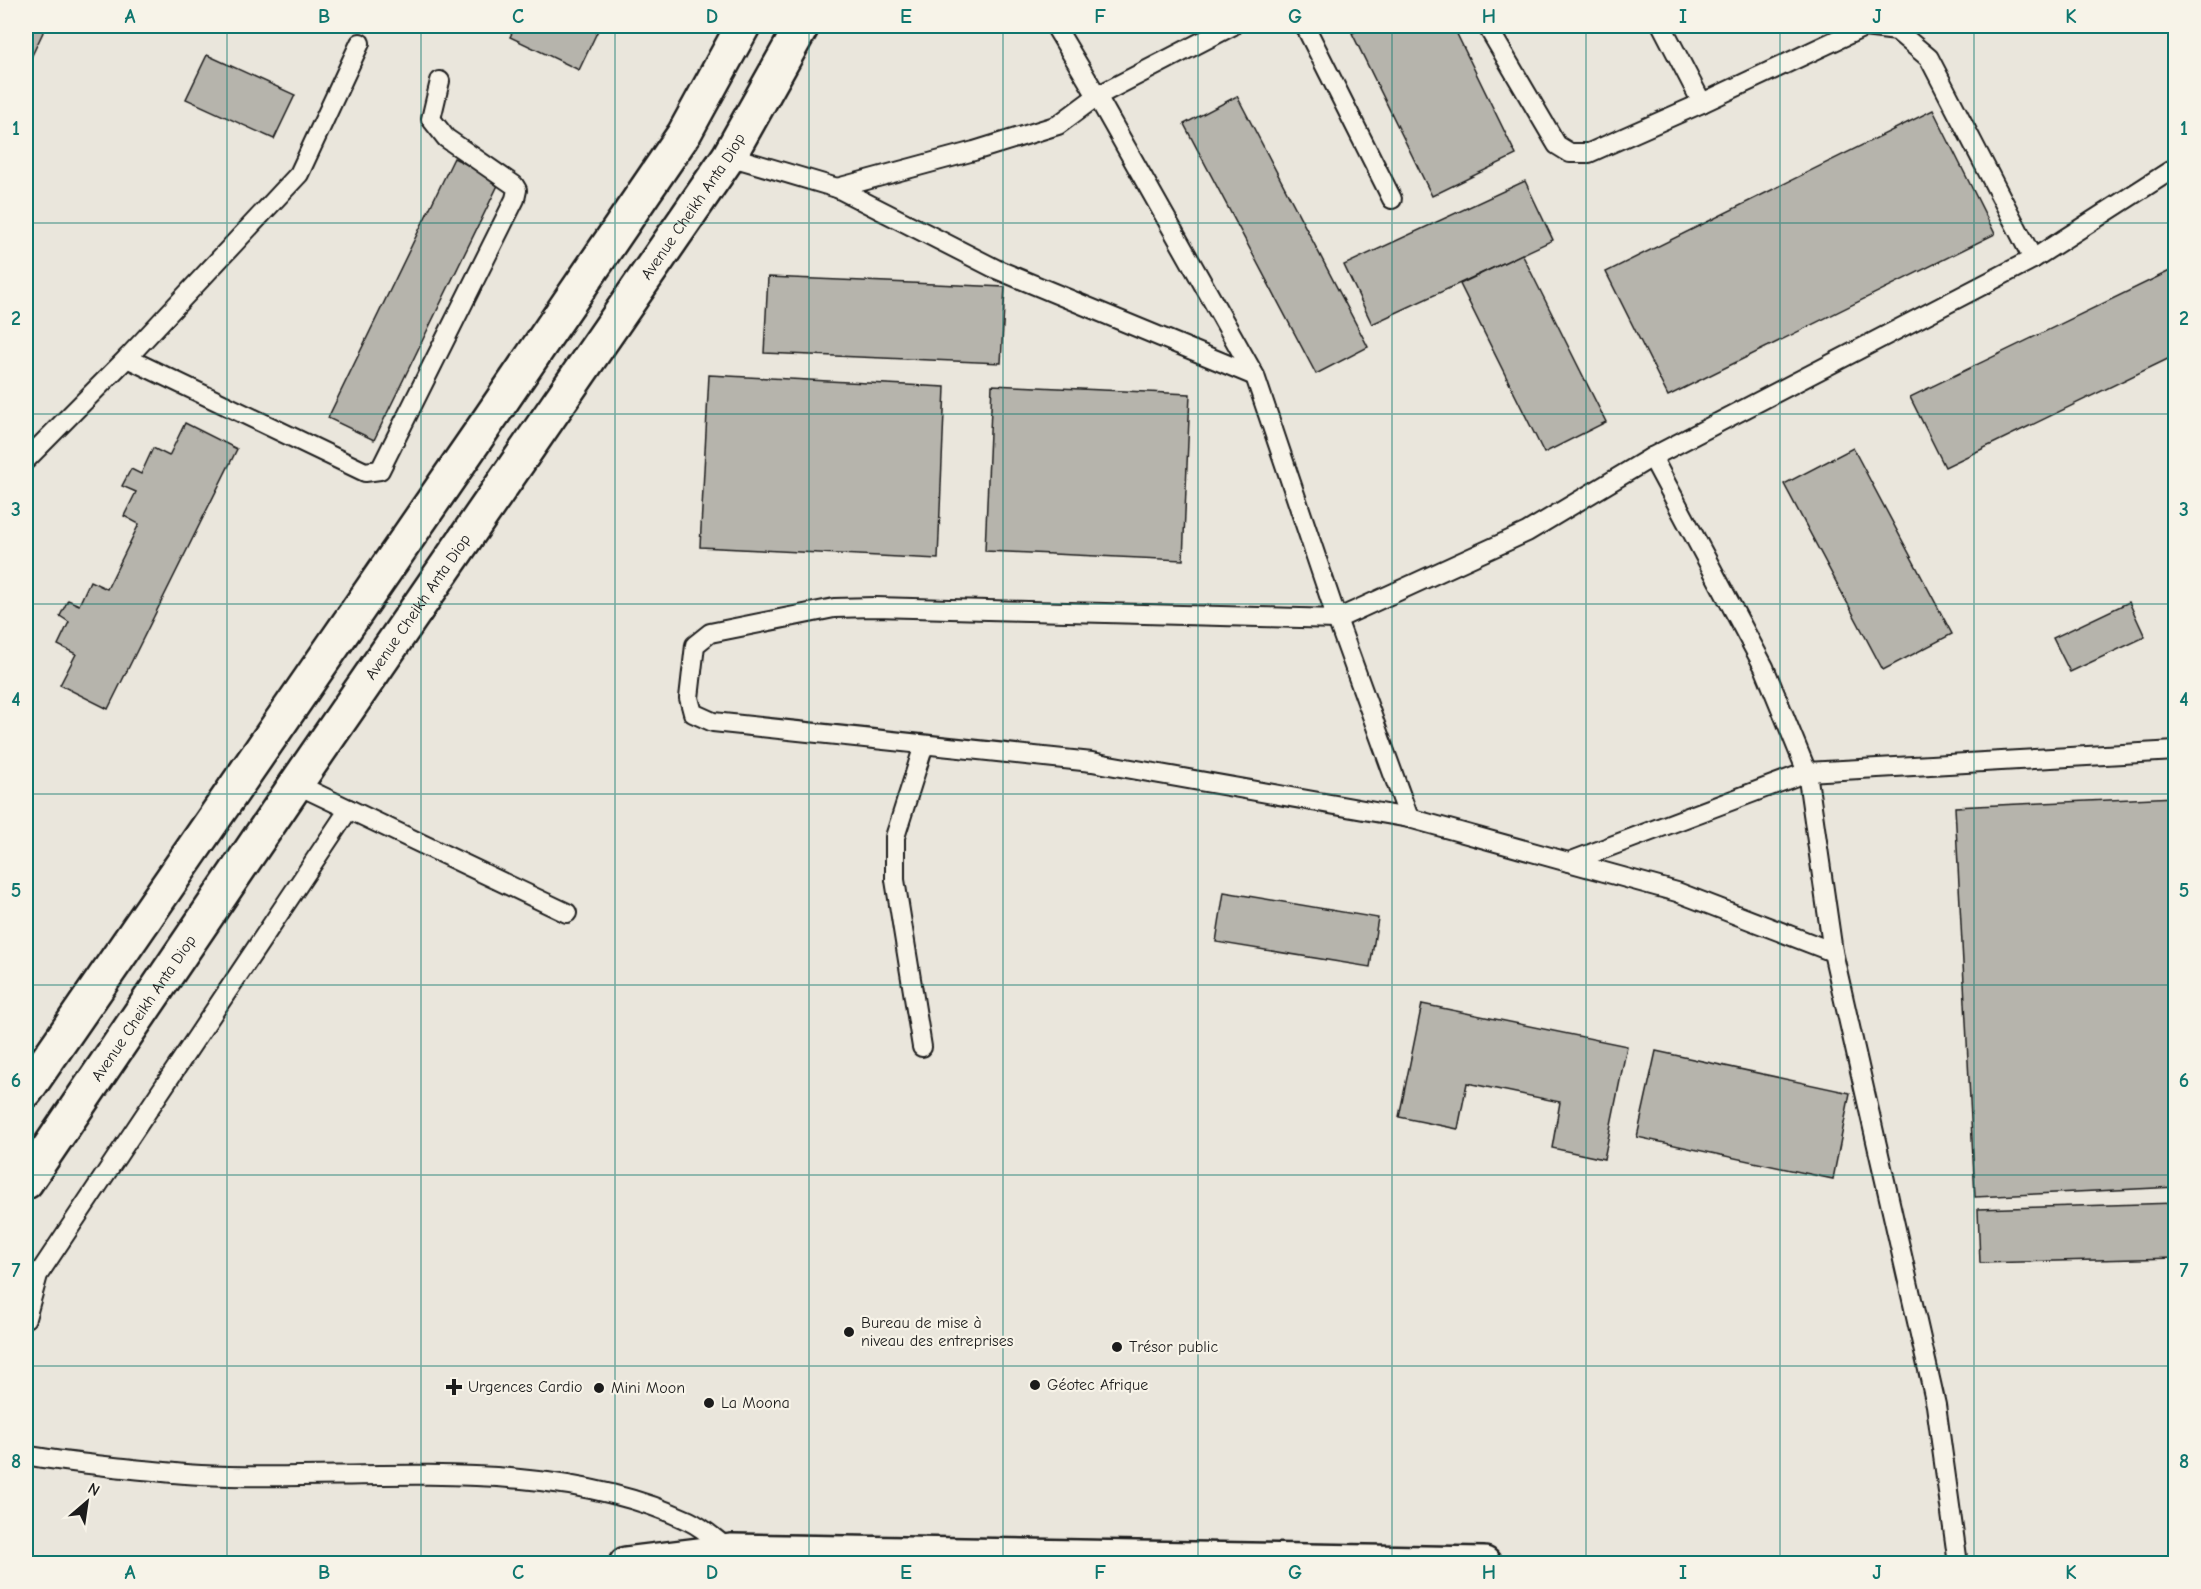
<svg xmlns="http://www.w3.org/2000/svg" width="2201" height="1589" viewBox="0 0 2201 1589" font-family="'Comic Neue',sans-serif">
<rect width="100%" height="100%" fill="#eae6dc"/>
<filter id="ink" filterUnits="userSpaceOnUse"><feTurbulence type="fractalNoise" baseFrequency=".0167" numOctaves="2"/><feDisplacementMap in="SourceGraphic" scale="12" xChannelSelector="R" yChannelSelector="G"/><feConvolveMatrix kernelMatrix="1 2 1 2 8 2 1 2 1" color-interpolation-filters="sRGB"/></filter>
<g filter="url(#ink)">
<!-- building -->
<g fill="#b6b4ac" stroke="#1c1c1c" stroke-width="1.5">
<polygon points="26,26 46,26 26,68"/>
<polygon points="516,26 600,26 579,70 510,37"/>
<polygon points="1368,26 1453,26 1516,155 1432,196 1352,33"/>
<polygon points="207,55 295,95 274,139 186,99"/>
<polygon points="1237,96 1368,347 1316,374 1184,124"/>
<polygon points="1933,110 1995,234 1668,396 1606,272"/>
<polygon points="454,158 500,181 374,440 328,418"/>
<polygon points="1525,181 1553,240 1372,324 1344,265"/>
<polygon points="1522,254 1606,422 1544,453 1460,284"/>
<polygon points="2176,268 2176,355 1945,467 1910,397"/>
<polygon points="768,277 1005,287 1001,363 764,353"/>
<polygon points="709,375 945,387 938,559 700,547"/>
<polygon points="992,385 1190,394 1183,560 985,551"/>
<polygon points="185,423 237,449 108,709 60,685 76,654 58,645 69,622 60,616 68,600 79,605 90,581 107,589 139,524 124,516 136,492 122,486 131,469 141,474 153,448 169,456"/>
<polygon points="1853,448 1952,634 1883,670 1784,484"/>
<polygon points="2129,602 2145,637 2070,672 2053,638"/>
<polygon points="2176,797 2176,1187 1975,1197 1955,807"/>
<polygon points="1224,892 1378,918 1370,967 1216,942"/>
<polygon points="1422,1004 1627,1046 1604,1159 1552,1148 1560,1102 1467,1083 1458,1129 1399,1117"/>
<polygon points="1656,1051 1850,1093 1833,1179 1637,1137"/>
<polygon points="2176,1203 2176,1258 1980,1263 1978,1209"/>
</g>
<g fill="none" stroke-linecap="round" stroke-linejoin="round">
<defs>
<g id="lane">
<polyline points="1055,26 1097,96 1255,376 1337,619 1409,818"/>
<polyline points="1305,26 1392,199"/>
<polyline points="1487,26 1557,145 1570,153 1589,153 1702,103 1864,27 1897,31 1929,58 2033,259"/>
<polyline points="1662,26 1702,103"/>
<polyline points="729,156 837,188 996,269 1255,376"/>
<polyline points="837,188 974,151 1058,125 1097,96 1232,26"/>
<polyline points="127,358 365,472 380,470 515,199 517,190 514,185 446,138 431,119 440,81"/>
<polyline points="1652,457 1764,667 1807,772 1833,952 1936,1405 1958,1564"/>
<polyline points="26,460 127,358 299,174 360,43"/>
<polyline points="296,784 567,913"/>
<polyline points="1569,862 1807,772 2176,751"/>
<polyline points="1833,952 1677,892 1409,818 1092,762 713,722 693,713 689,698 695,645 710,633 834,608 875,607 1337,619 1527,532 1652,457 2033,259 2176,167"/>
<polyline points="922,1047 895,880 895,837 924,745"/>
<polyline points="26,1318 38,1275 349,809"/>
<path d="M26,1455C61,1462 97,1465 133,1469C156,1471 178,1474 201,1475C358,1483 544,1452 689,1521C704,1528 717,1541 730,1550"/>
</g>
<g id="secondary">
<polyline points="26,1091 484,427 684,134 743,26"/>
<path id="s1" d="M26,1182L296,784L729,156L802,26"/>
</g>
<polyline id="primary" points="626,1564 732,1551 1484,1564"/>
</defs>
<!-- lane casing -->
<use href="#lane" stroke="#1c1c1c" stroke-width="22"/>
<!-- secondary casing -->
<use href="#secondary" stroke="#1c1c1c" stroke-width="38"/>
<!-- primary casing -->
<use href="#primary" stroke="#1c1c1c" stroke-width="38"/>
<!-- lane -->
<use href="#lane" stroke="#f7f3e8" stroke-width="18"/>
<!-- secondary -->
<use href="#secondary" stroke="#f7f3e8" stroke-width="33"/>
<!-- primary -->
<use href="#primary" stroke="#f7f3e8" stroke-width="33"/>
</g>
</g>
<!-- grid -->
<path fill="none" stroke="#0f766e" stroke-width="1.5" stroke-opacity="0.55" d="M227,26V1564M421,26V1564M615,26V1564M809,26V1564M1003,26V1564M1198,26V1564M1392,26V1564M1586,26V1564M1780,26V1564M1974,26V1564M26,223H2176M26,414H2176M26,604H2176M26,794H2176M26,985H2176M26,1175H2176M26,1366H2176"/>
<!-- markers -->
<g fill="#1c1c1c" stroke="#f7f3e8" stroke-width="2">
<circle cx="849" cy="1332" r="6"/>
<circle cx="1117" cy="1347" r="6"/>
<circle cx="1035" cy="1385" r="6"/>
<path d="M451 1378h6v6h6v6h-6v6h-6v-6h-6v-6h6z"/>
<circle cx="599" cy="1388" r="6"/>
<circle cx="709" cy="1403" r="6"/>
</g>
<g text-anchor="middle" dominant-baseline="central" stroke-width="4.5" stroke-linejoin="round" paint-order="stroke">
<!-- street labels -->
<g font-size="16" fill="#1c1c1c" stroke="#f7f3e8">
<text stroke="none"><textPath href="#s1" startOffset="1182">Avenue Cheikh Anta Diop</textPath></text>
<text stroke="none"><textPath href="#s1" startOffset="696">Avenue Cheikh Anta Diop</textPath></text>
<text stroke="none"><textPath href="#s1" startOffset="210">Avenue Cheikh Anta Diop</textPath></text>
</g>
<!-- poi labels -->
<g font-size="16" fill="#1c1c1c" stroke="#f7f3e8" text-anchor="start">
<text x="861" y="1323">Bureau de mise à<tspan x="861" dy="18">niveau des entreprises</tspan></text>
<text x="1129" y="1347">Trésor public</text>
<text x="1047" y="1385">Géotec Afrique</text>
<text x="468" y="1387">Urgences Cardio</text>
<text x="611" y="1388">Mini Moon</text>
<text x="721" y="1403">La Moona</text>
</g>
</g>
<!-- margin -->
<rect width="2201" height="1589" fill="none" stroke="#f7f3e8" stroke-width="66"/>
<!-- north arrow -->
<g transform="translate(87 1502) rotate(29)" stroke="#f7f3e8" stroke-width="4.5" paint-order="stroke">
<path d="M0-4.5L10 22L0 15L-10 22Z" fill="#1c1c1c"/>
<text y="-9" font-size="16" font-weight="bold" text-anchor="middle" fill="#1c1c1c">N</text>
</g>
<rect x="33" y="33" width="2135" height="1523" fill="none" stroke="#0f766e" stroke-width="2"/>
<g font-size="20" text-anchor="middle" font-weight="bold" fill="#0f766e">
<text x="130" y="23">A</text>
<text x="324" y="23">B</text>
<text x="518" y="23">C</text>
<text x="712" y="23">D</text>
<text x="906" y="23">E</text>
<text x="1100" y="23">F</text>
<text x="1295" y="23">G</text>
<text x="1489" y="23">H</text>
<text x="1683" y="23">I</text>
<text x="1877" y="23">J</text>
<text x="2071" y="23">K</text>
<text x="16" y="135">1</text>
<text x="2184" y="135">1</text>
<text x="16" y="325">2</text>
<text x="2184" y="325">2</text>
<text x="16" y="516">3</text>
<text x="2184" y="516">3</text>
<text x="16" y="706">4</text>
<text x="2184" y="706">4</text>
<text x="16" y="897">5</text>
<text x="2184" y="897">5</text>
<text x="16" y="1087">6</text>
<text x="2184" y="1087">6</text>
<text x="16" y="1277">7</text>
<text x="2184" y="1277">7</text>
<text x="16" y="1468">8</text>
<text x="2184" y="1468">8</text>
<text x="130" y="1579">A</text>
<text x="324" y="1579">B</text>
<text x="518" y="1579">C</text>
<text x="712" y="1579">D</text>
<text x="906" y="1579">E</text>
<text x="1100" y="1579">F</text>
<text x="1295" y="1579">G</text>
<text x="1489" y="1579">H</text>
<text x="1683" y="1579">I</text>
<text x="1877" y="1579">J</text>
<text x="2071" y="1579">K</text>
</g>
</svg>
